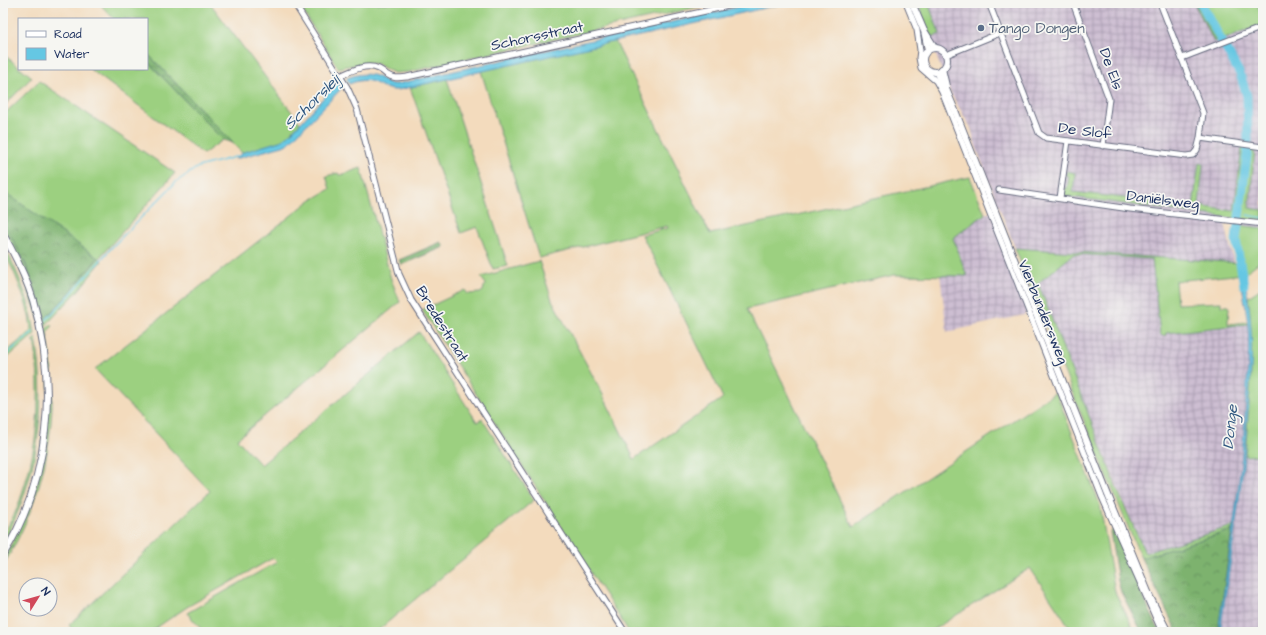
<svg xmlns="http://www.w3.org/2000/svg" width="1266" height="635" viewBox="0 0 1266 635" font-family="'Architects Daughter',sans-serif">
<defs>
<pattern id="industrial-grid" width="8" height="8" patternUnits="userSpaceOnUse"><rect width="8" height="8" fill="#cdbed2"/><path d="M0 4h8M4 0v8" fill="none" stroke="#a69bae"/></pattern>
<pattern id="forest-crowns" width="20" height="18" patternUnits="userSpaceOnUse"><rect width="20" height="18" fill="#7db26e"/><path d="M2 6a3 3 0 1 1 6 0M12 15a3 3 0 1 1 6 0" fill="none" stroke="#66915e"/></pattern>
</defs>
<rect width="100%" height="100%" fill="#f6f6f2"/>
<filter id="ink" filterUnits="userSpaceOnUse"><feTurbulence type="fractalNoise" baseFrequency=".025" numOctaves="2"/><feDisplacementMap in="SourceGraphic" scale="8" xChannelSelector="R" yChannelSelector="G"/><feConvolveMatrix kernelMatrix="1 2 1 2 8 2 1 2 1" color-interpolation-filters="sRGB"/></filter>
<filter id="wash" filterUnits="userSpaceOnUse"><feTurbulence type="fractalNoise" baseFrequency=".012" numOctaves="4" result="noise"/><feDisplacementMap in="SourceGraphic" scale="16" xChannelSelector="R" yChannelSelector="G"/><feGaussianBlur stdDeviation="0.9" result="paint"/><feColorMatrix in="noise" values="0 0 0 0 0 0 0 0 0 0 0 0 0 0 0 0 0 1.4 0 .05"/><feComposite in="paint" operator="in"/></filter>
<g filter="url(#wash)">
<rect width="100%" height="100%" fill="#f3dbbd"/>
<!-- industrial -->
<g fill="url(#industrial-grid)">
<polygon points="916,3 1263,3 1263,228 1225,223 1234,263 1015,248 976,147 971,128 950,92"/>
<polygon points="991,212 1029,310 1024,315 947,332 940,274 950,237 961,221"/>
<polygon points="1074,254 1153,259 1160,334 1162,336 1165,333 1248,324 1248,373 1242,455 1263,455 1263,632 1220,632 1236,525 1145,553 1118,489 1037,283"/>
</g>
<!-- grass -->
<g fill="#9cd080" stroke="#5c806f">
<polygon points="99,3 210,3 300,123 289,135 281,141 242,153 147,53 147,19 114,19"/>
<polygon points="298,3 716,3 409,72 394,73 377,64 371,63 364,63 338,68"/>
<polygon points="918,3 928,3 940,34 931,37"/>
<polygon points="1211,3 1257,3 1263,21 1263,24 1222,40 1203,6"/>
<polygon points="615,41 710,234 970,177 985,214 953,238 967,276 894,275 747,309 853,527 1056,392 1100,505 1115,592 1135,632 1073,632 1030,568 930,632 629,632 422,310 465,290 468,294 480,293 483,291 485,283 481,277 539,261 552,300 601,391 634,459 723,398 695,340 642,235 668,228 667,226 539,258 481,71"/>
<polygon points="3,54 19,67 19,69 22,69 32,77 3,107"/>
<polygon points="147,61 223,140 203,154 90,69 147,69"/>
<polygon points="447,79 508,266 493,269 477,227 461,233 410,87"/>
<path d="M39,81L175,173L99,258L102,261L78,291L44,327H42L9,239L3,229V222C15,243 25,264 34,286C38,297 40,309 46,318L66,297L98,259L3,191V115Z"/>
<polygon points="1242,147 1255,149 1249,208 1263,210 1263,222 1064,196 1063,188 1067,189 1069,176 1065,175 1067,171 1075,173 1073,192 1193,206 1199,163 1203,164 1199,206 1234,211"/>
<polygon points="361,168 391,279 400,302 237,439 261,465 419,332 477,422 482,419 534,500 376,632 343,632 338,627 332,632 204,632 187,613 277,562 273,558 187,607 150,632 74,632 69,625 210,491 95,369 312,199 315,198 330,189 326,176 338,173 339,175 341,175"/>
<path d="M1238,225L1263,228V259L1244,274L1175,281L1177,304L1221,302V306H1229C1229,312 1228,317 1228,324L1247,322L1248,324L1166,333V335L1162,336L1160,334L1152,259L1074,254L1038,283L1117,489L1145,553L1233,526L1232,530L1141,558L1079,409L1015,248L1240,263L1236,237Z"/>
<path d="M3,244C18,272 31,303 35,334L6,359L3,360V355L31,331C31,314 20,286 13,270C9,262 3,254 3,244Z"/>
<path d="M1263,287V455L1245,456C1249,404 1255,349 1248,297Z"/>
<path d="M51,324L53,326L47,332C61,416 47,493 3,566V560L9,550L37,484L49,394L48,363L43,332Z"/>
<path d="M36,338C48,411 37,479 3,544C3,533 10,523 15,513C18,506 21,498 23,490C39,443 41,394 35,345L32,341Z"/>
</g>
<!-- forest -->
<g fill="url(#forest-crowns)" stroke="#4c7066">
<polygon points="1194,3 1202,3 1222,40 1214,42"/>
<polygon points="147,53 233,143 223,140 147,61"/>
<polygon points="3,191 98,258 66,297 45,319 42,313 36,291 25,263 3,222"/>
<polygon points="441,242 444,247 401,265 399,260"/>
<polygon points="1113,530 1115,531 1144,599 1160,632 1142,632 1121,592 1118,581 1110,532"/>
<polygon points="1232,530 1218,632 1177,632 1141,558"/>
</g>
<!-- water -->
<g fill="#65c7e3" stroke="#407ba0">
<path d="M756,3H787L398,90C377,91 376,73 349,84L347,78C358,74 369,72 380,78C386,81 390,85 397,84Z"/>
<polygon points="338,82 341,89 289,143 283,146 235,159 244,152 283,140 293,131"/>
<path d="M1240,274H1244C1247,292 1250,309 1251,328C1253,355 1250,382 1248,409C1243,484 1231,558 1220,632H1218C1229,555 1242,478 1246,401C1247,376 1250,350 1248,325C1246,308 1243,291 1240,274Z"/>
</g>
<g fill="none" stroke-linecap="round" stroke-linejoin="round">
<!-- stream -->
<g stroke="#65c7e3" stroke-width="1.5">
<polyline points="339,87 349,80"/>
<polyline points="1247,215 1263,218"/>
<polyline points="46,320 69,296 113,246 176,182 198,167 239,156"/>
<polyline points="3,357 33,332"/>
</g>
<!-- river -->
<g stroke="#65c7e3" stroke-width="9">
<polyline points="1201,3 1221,40"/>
<polyline points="1224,45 1240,74 1247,96 1248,141"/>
<polyline points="1239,217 1248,148"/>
<polyline points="1238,225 1236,240 1244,285"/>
</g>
</g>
</g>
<g filter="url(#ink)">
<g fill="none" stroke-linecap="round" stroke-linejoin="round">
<defs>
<g id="minor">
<polyline points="294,3 347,87 357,109 399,274 411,300 625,632"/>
<polyline points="906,3 917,30 920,50 919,58 921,68 936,81 942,92 1102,497 1162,632"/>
<polyline points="989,3 1039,133 1046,138 1186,156 1193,155 1197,150 1200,138 1203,113 1160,3"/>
<polyline points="1073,3 1109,99 1103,146"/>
<polyline points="946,55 1000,33"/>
<polyline points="1182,58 1263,27"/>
<path d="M340,76C351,71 366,63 379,69C381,70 384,72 386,74C393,79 399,78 407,77L742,3"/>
<polyline points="1200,138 1263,147"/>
<polyline points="999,190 1130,209 1263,224"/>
<polyline points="1060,198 1068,141"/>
</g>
<g id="major">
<polyline points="912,3 924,31 928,50"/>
<polyline points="925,32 935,48"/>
<circle cx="935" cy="60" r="12"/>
<polyline points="942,69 946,86"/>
<polyline points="936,72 946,89 956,113 1108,495 1150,597 1168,632"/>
<path d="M3,234C15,255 26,277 33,300C58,384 50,480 3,555"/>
</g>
</defs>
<!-- minor casing -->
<use href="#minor" stroke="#676b7f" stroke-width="7"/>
<!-- major casing -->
<use href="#major" stroke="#676b7f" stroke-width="8"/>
<!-- minor -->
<use href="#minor" stroke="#fff" stroke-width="5"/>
<!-- major -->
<use href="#major" stroke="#fff" stroke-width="6"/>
</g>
</g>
<!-- markers -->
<circle fill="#5c6f8a" stroke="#f6f6f2" stroke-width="1.5" cx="981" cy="28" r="4"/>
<g text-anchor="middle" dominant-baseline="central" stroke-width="3.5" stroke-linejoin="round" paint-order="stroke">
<!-- service labels -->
<g font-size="15" fill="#4e5e75" stroke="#f6f6f2" text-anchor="start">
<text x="989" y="28">Tango Dongen</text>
</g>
<!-- street labels -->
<g font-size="15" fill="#1b2f5e" stroke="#f6f6f2">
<text transform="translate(537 36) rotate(-12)">Schorsstraat</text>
<text transform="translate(1111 69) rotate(70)">De Els</text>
<text transform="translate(1085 131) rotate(7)">De Slof</text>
<text transform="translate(1163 200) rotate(7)">Daniëlsweg</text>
<text transform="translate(1043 312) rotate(68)">Vierbundersweg</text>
<text transform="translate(442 324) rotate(58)">Bredestraat</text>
</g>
<!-- water labels -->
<g font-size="16" font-style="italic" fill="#2e557f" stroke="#f6f6f2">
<text transform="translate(312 102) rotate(-44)">Schorsleij</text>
<text transform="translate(1230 427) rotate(-84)">Donge</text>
</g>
</g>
<!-- margin -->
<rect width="1266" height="635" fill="none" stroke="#f6f6f2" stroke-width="16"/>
<!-- legend -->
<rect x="18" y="18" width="130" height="52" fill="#f6f6f2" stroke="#9ea6b7"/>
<rect x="26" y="31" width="20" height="6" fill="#ffffff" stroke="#9ea6b7"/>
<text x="54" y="38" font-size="12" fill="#1b2f5e">Road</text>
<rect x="26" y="48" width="20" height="12" fill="#65c7e3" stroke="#9ea6b7"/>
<text x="54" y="58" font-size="12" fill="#1b2f5e">Water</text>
<!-- north arrow -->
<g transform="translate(38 597) rotate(53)"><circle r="19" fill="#f6f6f2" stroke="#9ea6b7"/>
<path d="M0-3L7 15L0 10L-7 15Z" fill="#d1495b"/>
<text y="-6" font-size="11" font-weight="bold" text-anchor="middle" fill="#1b2f5e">N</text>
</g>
</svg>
